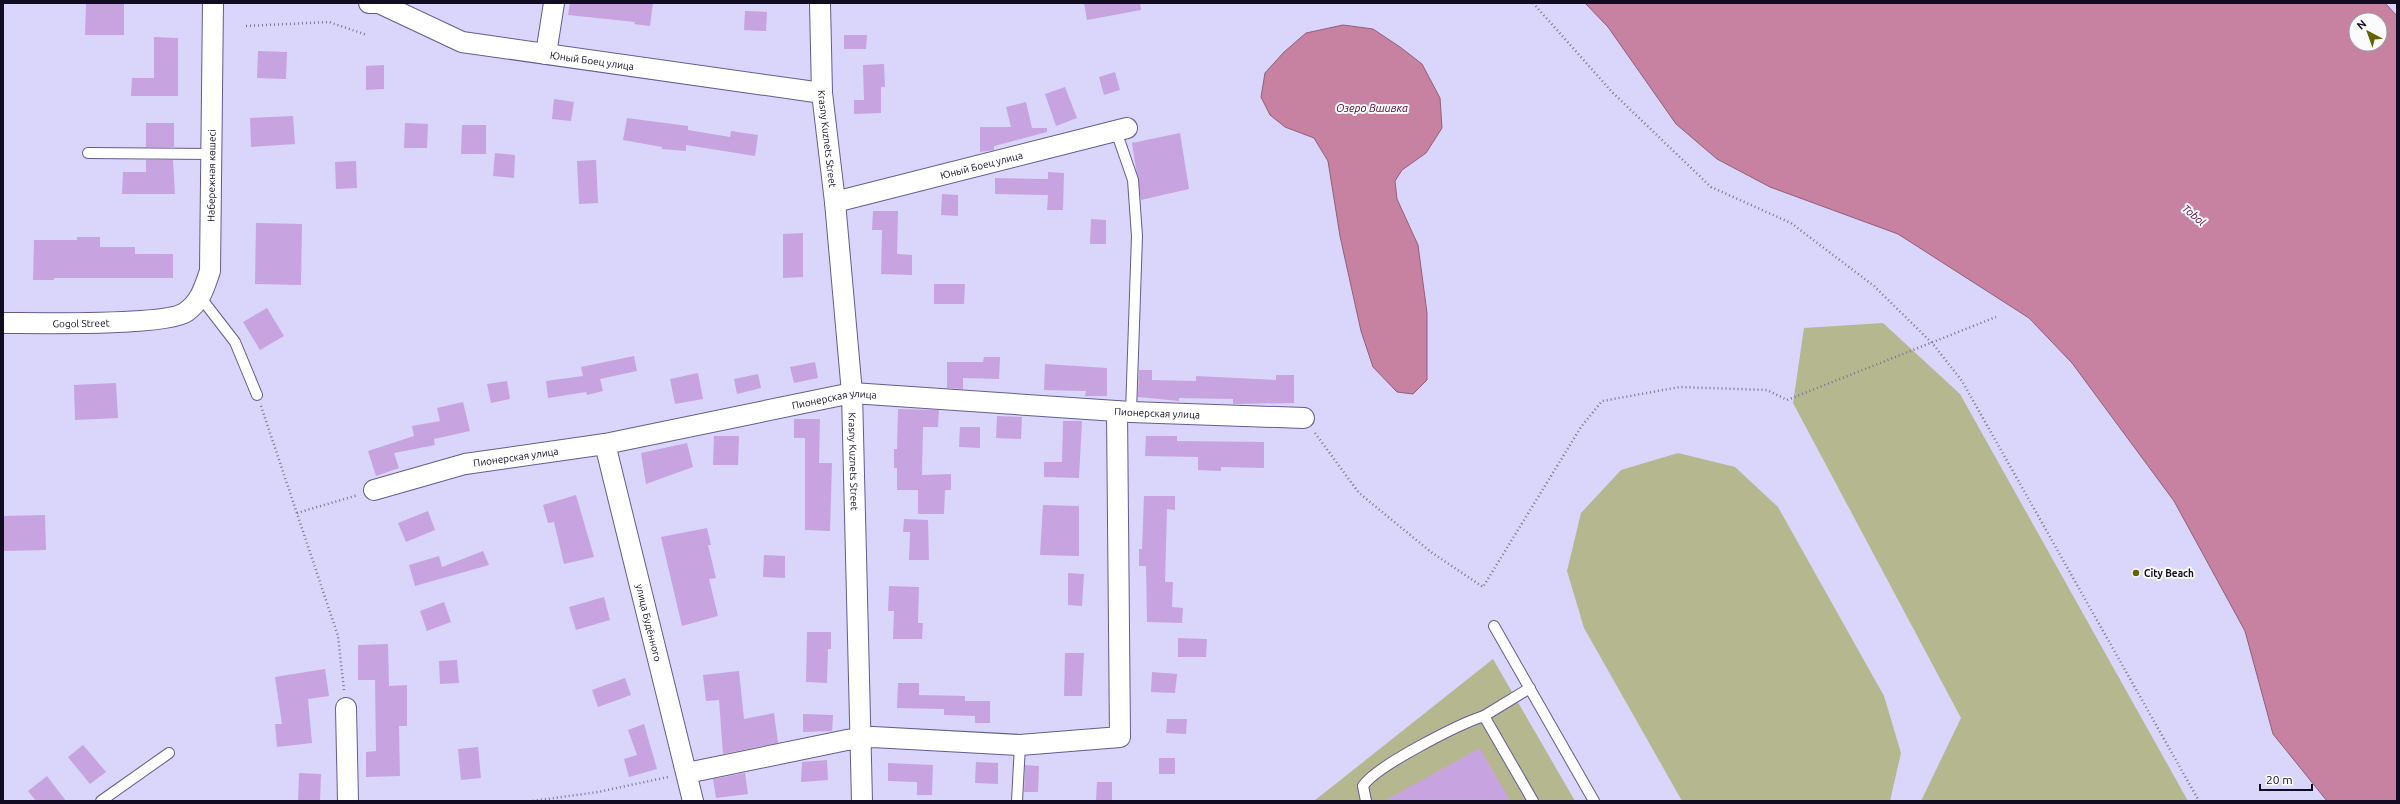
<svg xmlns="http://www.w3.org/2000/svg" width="2400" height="804" viewBox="0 0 2400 804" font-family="Ubuntu,sans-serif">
<rect width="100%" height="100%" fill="#dad5fa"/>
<!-- green -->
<g fill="#b5b88f">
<polygon points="1883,323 1960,394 2188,801 1921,801 1961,718 1793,403 1804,328"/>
<polygon points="1678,453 1735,467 1778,507 1884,696 1901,753 1890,801 1682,801 1584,628 1567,571 1581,513 1621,470"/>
<polygon points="1493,659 1575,801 1314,801"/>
</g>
<!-- water -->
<g fill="#c682a0" stroke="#905f7a" fill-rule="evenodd">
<path d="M1585,3H2385L2397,16V801H2327L2273,734L2245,631L2174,501L2072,363L2029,318L1898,234L1770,187L1717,159L1676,124L1608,27ZM2356,20H2380V44H2356Z"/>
<polygon points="1343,25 1373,29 1400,47 1422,64 1440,98 1442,128 1426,153 1402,170 1395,181 1397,199 1418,245 1427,313 1427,380 1413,394 1397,392 1373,367 1361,331 1340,236 1328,161 1314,138 1285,127 1270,115 1261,97 1265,73 1284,52 1306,33"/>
</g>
<!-- building -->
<g fill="#c7a4e0">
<polygon points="86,3 124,3 124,35 85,35"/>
<polygon points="570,3 653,3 650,26 634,24 635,22 568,15"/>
<polygon points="1084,3 1140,3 1141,10 1087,20"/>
<polygon points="745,11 767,12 766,31 744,30"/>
<polygon points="844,35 867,35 866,49 844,49"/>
<polygon points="154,37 178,38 178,96 131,96 132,78 154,78"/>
<polygon points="258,51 287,52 286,79 257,78"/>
<polygon points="884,64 885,87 881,87 881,113 854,114 854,100 864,100 863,65"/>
<polygon points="384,65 384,89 366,90 366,66"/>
<polygon points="1115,72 1120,90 1104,95 1099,77"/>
<polygon points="1065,87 1077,118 1056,126 1045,94"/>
<polygon points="554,99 574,102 571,121 552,119"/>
<polygon points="1026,102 1032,128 1047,128 1047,132 994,146 994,150 980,152 980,127 1011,127 1006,107"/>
<polygon points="293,116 295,144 251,147 250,118"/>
<polygon points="627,118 688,126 688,130 730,137 731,131 758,135 755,156 686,145 686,151 662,149 662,147 623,140"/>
<rect x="146" y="123" width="28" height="24"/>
<polygon points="405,123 428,124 427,148 404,148"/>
<polygon points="462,125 486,125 486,154 461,154"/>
<polygon points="1180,133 1189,189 1141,200 1132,143"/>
<polygon points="495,153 515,155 514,178 493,176"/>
<polygon points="146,160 173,160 175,194 122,194 123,172 146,172"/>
<polygon points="596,160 598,203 579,204 577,161"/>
<polygon points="356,161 357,188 336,189 335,162"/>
<polygon points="1048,172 1064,173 1063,210 1047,210 1048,195 995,194 995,178 1048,179"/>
<polygon points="942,194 958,195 958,216 941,215"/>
<polygon points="873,211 898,211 897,254 912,255 912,275 881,274 882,230 872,230"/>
<polygon points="1091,219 1106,220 1106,244 1090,244"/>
<polygon points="256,223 302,224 301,285 255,284"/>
<polygon points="803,233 803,277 783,278 783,234"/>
<polygon points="77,237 100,237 100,247 135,247 135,254 173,254 173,278 54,278 54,280 33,280 34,240 77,240"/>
<polygon points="934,284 965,284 964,304 934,304"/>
<polygon points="267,308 284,336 260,350 243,322"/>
<polygon points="634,356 637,371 600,379 603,391 587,395 586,392 548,398 546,381 583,376 581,367"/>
<polygon points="984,357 1000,357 999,379 963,378 963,389 947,388 947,362 983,362"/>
<polygon points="815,362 818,378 794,383 790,367"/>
<polygon points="1045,364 1107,368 1107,396 1085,396 1086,391 1044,390"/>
<polygon points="1139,370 1152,370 1152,380 1196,381 1196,376 1276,380 1276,375 1294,375 1294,403 1233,404 1233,399 1179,398 1179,401 1138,397"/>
<polygon points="698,373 703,399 675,404 670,379"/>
<polygon points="758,374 761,388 737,394 734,379"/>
<polygon points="507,381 510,399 491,403 487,384"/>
<polygon points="116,383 118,418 75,420 74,385"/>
<polygon points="463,402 470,431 434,439 435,445 394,453 399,468 376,476 368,451 414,436 412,426 440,421 437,408"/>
<polygon points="898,409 939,410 938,427 923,427 922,475 951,474 951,490 945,490 944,514 918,514 918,490 897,490 897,468 894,468 894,449 897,449"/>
<polygon points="997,416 1022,417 1021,439 996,438"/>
<polygon points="794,419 820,419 819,463 832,463 830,531 805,530 805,438 794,438"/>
<polygon points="1063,421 1082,421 1079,478 1044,477 1044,462 1062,462"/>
<polygon points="960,427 980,427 980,448 959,447"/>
<polygon points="714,436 739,436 738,465 713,465"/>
<polygon points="1146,436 1177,436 1177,441 1264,442 1264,468 1221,467 1221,471 1198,470 1198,457 1145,456"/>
<polygon points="687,443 693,467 646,484 641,453"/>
<polygon points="576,495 594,557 564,564 554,522 548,523 543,505"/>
<polygon points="1144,496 1175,496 1175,510 1167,509 1165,582 1173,582 1172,607 1183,608 1182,623 1147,622 1146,566 1139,566 1139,549 1142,549"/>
<polygon points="1043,505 1079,506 1079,556 1040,555"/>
<polygon points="428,511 435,530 406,542 398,523"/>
<polygon points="45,515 46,550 3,551 3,516"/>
<polygon points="904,519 928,520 929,560 909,560 910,532 903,532"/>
<polygon points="707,528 711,545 708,545 716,578 709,579 718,616 682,626 661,537"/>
<polygon points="483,551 489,565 415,586 409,565 439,556 442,567"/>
<polygon points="764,555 785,556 785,578 763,577"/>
<polygon points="1068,573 1084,574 1082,606 1068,605"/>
<polygon points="889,586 919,587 918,623 923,623 922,639 893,639 894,611 888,611"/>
<polygon points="604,597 610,620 576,630 569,607"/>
<polygon points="444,602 451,622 427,631 420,611"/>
<polygon points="807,632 831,632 831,649 828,649 827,683 806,682"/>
<polygon points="1178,638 1207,639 1206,657 1178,657"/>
<polygon points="388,644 389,686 407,685 407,726 399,726 400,776 366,777 366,752 376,751 375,680 358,680 358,645"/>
<polygon points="1065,653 1084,653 1082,696 1064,696"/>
<polygon points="457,660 459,683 440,684 439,661"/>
<polygon points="325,669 329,696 308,699 312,743 277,747 275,724 282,724 275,677"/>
<polygon points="739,671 744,719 774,713 778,743 723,754 719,700 706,701 703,675"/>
<polygon points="1152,672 1177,674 1175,693 1151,692"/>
<polygon points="625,678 631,695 598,707 592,690"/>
<polygon points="898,683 919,683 919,695 965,696 965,701 990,701 990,723 975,723 975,716 944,715 944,709 897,708"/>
<polygon points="803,714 833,715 832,731 803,732"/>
<polygon points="1167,719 1187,719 1186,734 1166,733"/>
<polygon points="644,724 657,769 629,777 624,759 637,755 628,730"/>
<polygon points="83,745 106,772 90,784 68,757"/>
<polygon points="478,747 481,778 461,780 458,749"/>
<polygon points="1480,748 1510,801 1384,801"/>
<rect x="1159" y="758" width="16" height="16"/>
<polygon points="827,760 828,780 801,782 802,762"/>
<polygon points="976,762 998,763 998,784 975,783"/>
<polygon points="888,763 933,765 932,795 917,795 917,782 888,781"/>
<polygon points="1025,765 1039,766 1038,792 1024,792"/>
<polygon points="299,773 321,774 320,801 298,801"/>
<polygon points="745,773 748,794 716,798 713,779"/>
<polygon points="47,776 66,801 36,801 28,791"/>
<polygon points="1097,782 1112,782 1112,801 1096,801"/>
</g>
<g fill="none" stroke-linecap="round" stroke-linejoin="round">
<defs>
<g id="lane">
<polyline points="1116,131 1133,180 1137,236 1131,412"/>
<polyline points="88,153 212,154"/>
<polyline points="201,298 235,342 257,395"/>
<polyline points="1494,626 1594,801"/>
<polyline points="1484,716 1530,688"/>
<polyline points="101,801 169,753"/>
<polyline points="1017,801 1020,745"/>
<path d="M1366,801L1363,786C1376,766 1459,724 1484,716L1533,801"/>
</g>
<g id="street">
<path id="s1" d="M369,3H379L462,42L822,93"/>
<path id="s2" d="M820,3L822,93L835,202L852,393L862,801"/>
<polyline points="546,54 554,3"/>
<path id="s3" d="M835,202L1127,128"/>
<path id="s4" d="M3,323C34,323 167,326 186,312C201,301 204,288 210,271L213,3"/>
<path id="s5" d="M605,444L693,801"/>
<path id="s6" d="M374,490L465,464L605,444L852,393L1131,412L1304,418"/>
<polyline points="346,708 348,801"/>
<polyline points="687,773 847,740 873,737 1020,745 1120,737 1117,411"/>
</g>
</defs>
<!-- lane casing -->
<use href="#lane" stroke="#655b91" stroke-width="12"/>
<!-- street casing -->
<use href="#street" stroke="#655b91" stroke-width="22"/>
<!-- path -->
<g stroke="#7a7593" stroke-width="2.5" stroke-dasharray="1 3" stroke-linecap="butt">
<polyline points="1533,3 1612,92 1711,187 1791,223 1874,286 1933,344 1962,381 2199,801"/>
<polyline points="246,26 329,22 367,35"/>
<polyline points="261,406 338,636 344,690"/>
<polyline points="1315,433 1359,493 1431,552 1483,587 1581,427 1602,401 1680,387 1767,390 1787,400 1996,317"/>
<polyline points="297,513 358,495"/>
<polyline points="533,801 598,792 668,777"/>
</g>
<!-- lane -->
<use href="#lane" stroke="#fff" stroke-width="10"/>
<!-- street -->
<use href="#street" stroke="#fff" stroke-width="20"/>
</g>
<!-- markers -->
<circle fill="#626400" stroke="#fbfbfb" stroke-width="1.5" cx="2136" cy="573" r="4"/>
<g text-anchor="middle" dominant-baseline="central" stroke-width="4" stroke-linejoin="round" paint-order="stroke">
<!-- street labels -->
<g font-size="10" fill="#110c22" stroke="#fbfbfb">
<text stroke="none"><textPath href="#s1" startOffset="233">Юный Боец улица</textPath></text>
<text stroke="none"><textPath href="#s2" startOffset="136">Krasny Kuznets Street</textPath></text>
<text stroke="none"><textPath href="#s3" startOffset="151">Юный Боец улица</textPath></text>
<text stroke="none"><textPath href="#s4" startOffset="328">Набережная көшесі</textPath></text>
<text stroke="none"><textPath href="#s4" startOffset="78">Gogol Street</textPath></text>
<text stroke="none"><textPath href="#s6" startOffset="470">Пионерская улица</textPath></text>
<text stroke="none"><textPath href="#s6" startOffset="794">Пионерская улица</textPath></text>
<text stroke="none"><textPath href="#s6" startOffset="146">Пионерская улица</textPath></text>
<text stroke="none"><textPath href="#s2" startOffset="460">Krasny Kuznets Street</textPath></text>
<text stroke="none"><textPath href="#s5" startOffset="184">улица Будённого</textPath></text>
</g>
<!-- poi labels -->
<g font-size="10" font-weight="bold" fill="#110c22" stroke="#fbfbfb" text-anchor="start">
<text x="2144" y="573">City Beach</text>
</g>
<!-- water labels -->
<g font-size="11" font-style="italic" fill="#510031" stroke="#fbfbfb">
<text x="1372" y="108">Озеро Вшивка</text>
<text transform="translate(2194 215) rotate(40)">Tobol</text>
</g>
</g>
<!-- border -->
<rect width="2400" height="804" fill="none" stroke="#110c22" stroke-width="8"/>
<!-- north arrow -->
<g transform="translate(2368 32) rotate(319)"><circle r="19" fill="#fbfbfb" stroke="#9d9ba4"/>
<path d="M0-3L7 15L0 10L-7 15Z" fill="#626400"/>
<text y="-6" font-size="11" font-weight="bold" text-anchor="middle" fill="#110c22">N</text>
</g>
<!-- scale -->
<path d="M2260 784v6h52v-6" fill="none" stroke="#110c22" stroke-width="2"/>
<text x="2266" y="784" font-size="12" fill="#110c22" stroke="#fbfbfb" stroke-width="3" paint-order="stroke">20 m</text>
</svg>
